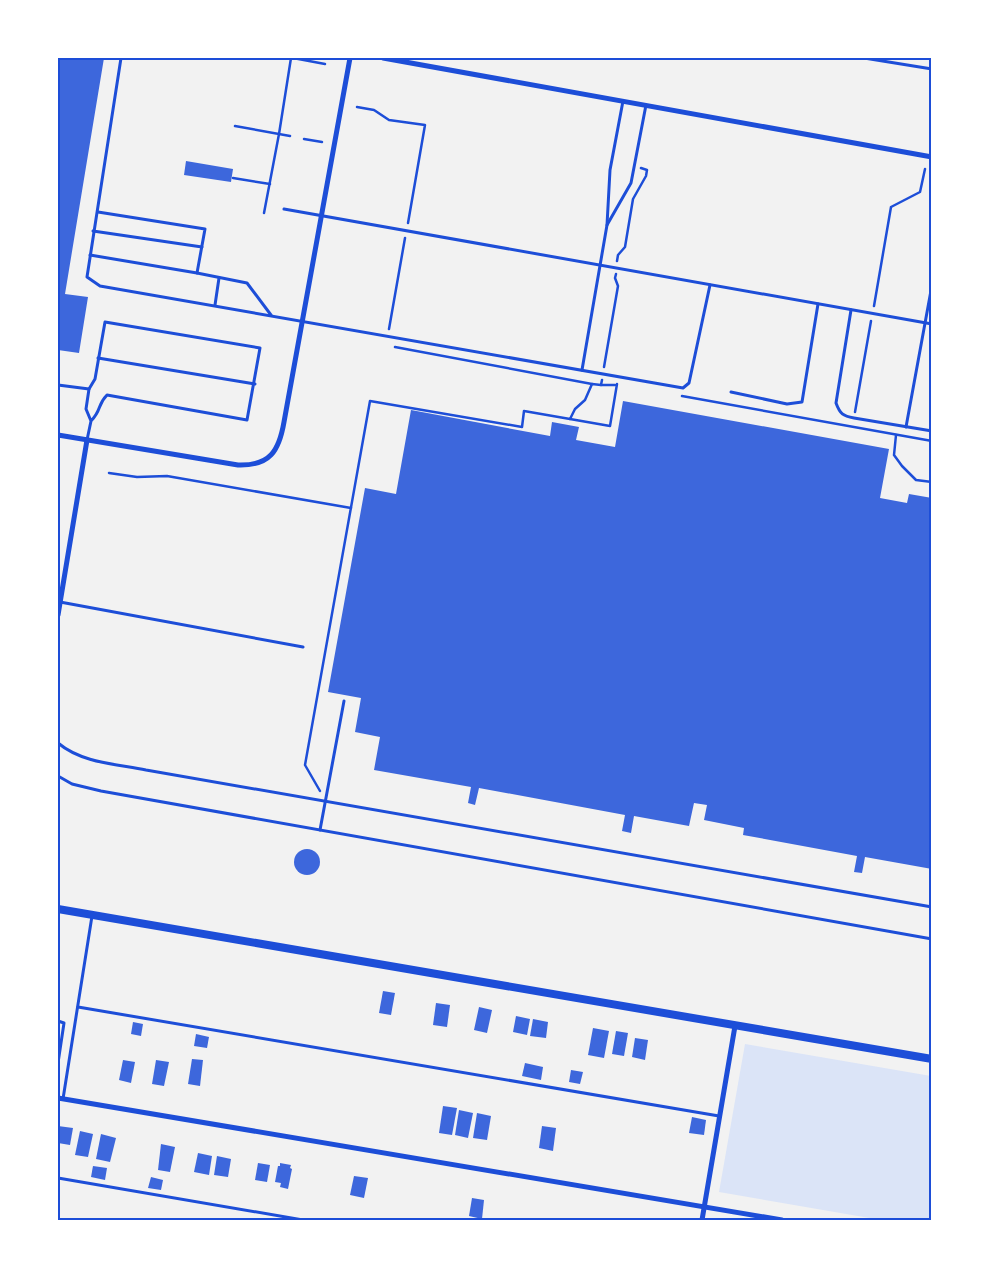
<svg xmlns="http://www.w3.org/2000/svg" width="989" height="1278" viewBox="0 0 989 1278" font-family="Overpass,sans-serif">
<rect width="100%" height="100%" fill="#f2f2f2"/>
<!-- green -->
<polygon fill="#dbe4f7" points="745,1044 931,1076 931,1220 881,1220 719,1192"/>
<!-- building -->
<g fill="#3d67dc">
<polygon points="58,58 104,58 65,294 88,297 79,353 58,350"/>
<polygon points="186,161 233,169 231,182 184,175"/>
<polygon points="623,401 889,449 880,498 907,503 909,494 932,498 932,869 865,857 862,873 854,872 857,856 743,835 744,828 704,820 707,805 694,803 689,826 634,816 631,833 622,831 625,815 479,788 475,805 468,803 471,787 374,770 380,737 355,732 361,698 328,692 365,488 396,494 411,410 550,436 552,422 579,427 576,440 615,447"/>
<circle cx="307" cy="862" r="13"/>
<polygon points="383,991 395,993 391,1015 379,1013"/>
<polygon points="436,1003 450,1005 447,1027 433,1025"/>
<polygon points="479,1007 492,1010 487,1033 474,1030"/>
<polygon points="516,1016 530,1019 527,1035 513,1032"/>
<polygon points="533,1019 548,1022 546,1038 530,1036"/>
<polygon points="133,1022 143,1024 141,1036 131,1034"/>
<polygon points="593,1028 609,1031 604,1058 588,1055"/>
<polygon points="616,1031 628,1033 624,1056 612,1054"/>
<polygon points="196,1034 209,1037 207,1048 194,1046"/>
<polygon points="635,1038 648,1040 645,1060 632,1057"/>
<polygon points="192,1059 203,1060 200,1086 188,1084"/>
<polygon points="123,1060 135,1062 131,1083 119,1080"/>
<polygon points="156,1060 169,1062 164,1086 152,1084"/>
<polygon points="525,1063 543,1067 541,1080 522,1076"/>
<polygon points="571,1070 583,1072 580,1084 569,1082"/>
<polygon points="443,1106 457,1108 452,1135 439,1133"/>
<polygon points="459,1110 473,1113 468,1138 455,1135"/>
<polygon points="477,1113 491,1116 487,1140 473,1138"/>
<polygon points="692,1117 706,1120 704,1135 689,1133"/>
<polygon points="58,1126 73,1128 70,1145 58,1143"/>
<polygon points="542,1126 556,1128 553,1151 539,1148"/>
<polygon points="80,1131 93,1134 88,1157 75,1155"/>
<polygon points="101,1134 116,1138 110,1162 96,1159"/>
<polygon points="161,1144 175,1147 170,1172 158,1170"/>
<polygon points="198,1153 212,1156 209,1175 194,1172"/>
<polygon points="217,1156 231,1159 228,1177 214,1175"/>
<polygon points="258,1163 270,1165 267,1182 255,1180"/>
<polygon points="280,1163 291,1165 290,1168 292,1169 288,1189 280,1187 281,1183 275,1182 278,1166 280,1166"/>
<polygon points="93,1166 107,1168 105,1180 91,1177"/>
<polygon points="354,1176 368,1178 364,1198 350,1195"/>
<polygon points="151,1177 163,1180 161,1190 148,1188"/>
<polygon points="472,1198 484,1200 482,1219 469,1216"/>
</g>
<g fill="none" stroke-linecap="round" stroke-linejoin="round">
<!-- path -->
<g stroke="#1d4ed8" stroke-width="2.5">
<polyline points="293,58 325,64"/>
<polyline points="357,107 374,110 389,120 425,125 408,223"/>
<polyline points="235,126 290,136"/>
<polyline points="304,139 322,142"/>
<polyline points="233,178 270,184"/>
<polyline points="264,213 279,134 291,58"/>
<polyline points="617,261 618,255 625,247 633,199 646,176 647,170 641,168"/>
<polyline points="874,306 891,207 920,192 925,169"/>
<polyline points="389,329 405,238"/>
<polyline points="395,347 592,384"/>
<polyline points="604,367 618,286 615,278 616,274"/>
<polyline points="601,385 615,385"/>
<polyline points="682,396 932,441"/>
<polyline points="855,412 871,321"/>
<polyline points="570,419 610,426 617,384"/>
<polyline points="896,435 894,455 902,466 916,480 932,482"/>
<polyline points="109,473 137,477 167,476 351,508"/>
<polyline points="320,791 305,765 370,401 522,427 524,411 570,419 575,409 585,400 592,384 601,385 602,380"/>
</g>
<!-- service -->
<g stroke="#1d4ed8" stroke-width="3">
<polyline points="121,58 87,277 100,286 683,388 689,383 710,285"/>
<polyline points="864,58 932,69"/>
<polyline points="284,209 932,324"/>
<polyline points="98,212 205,229 197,273"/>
<polyline points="607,225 631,183 646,105"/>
<polyline points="93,231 202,247"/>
<polyline points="90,255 197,273 247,283 271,315"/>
<polyline points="215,305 219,278"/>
<path d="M851,310L836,403C840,414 843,416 854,418L932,431"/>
<polyline points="98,358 255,384"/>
<polyline points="582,370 607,225 610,170 623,101"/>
<polyline points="58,385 89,389"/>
<polyline points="731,392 787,404 802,402 818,304"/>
<polyline points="906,427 932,285"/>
<path d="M87,440L91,421L86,409L89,389L95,379L105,322L260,348L247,420L107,395C97,405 102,410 91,421"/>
<polyline points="60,602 303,647"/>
<path d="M58,743C82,763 116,764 146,770L932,907"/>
<polyline points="58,776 72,784 101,791 932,939"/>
<polyline points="320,830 344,701"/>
<polyline points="78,1007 719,1116"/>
<polyline points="58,1021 64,1023 58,1063"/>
<polyline points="63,1099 92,916"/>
<polyline points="58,1178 303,1220"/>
</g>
<!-- minor -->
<g stroke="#1d4ed8" stroke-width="5">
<polyline points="383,58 932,157"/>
<path d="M58,435L238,465C270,466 279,451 284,422L350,58"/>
<polyline points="58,615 87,440"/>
<polyline points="58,1098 782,1220"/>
<polyline points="702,1220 735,1026"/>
</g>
<!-- tertiary -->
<polyline stroke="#1d4ed8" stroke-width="8" points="58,909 932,1059"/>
</g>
<!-- border -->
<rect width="989" height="1278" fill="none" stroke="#ffffff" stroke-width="118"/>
<rect x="59" y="59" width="871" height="1160" fill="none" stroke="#1d4ed8" stroke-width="2"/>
</svg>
